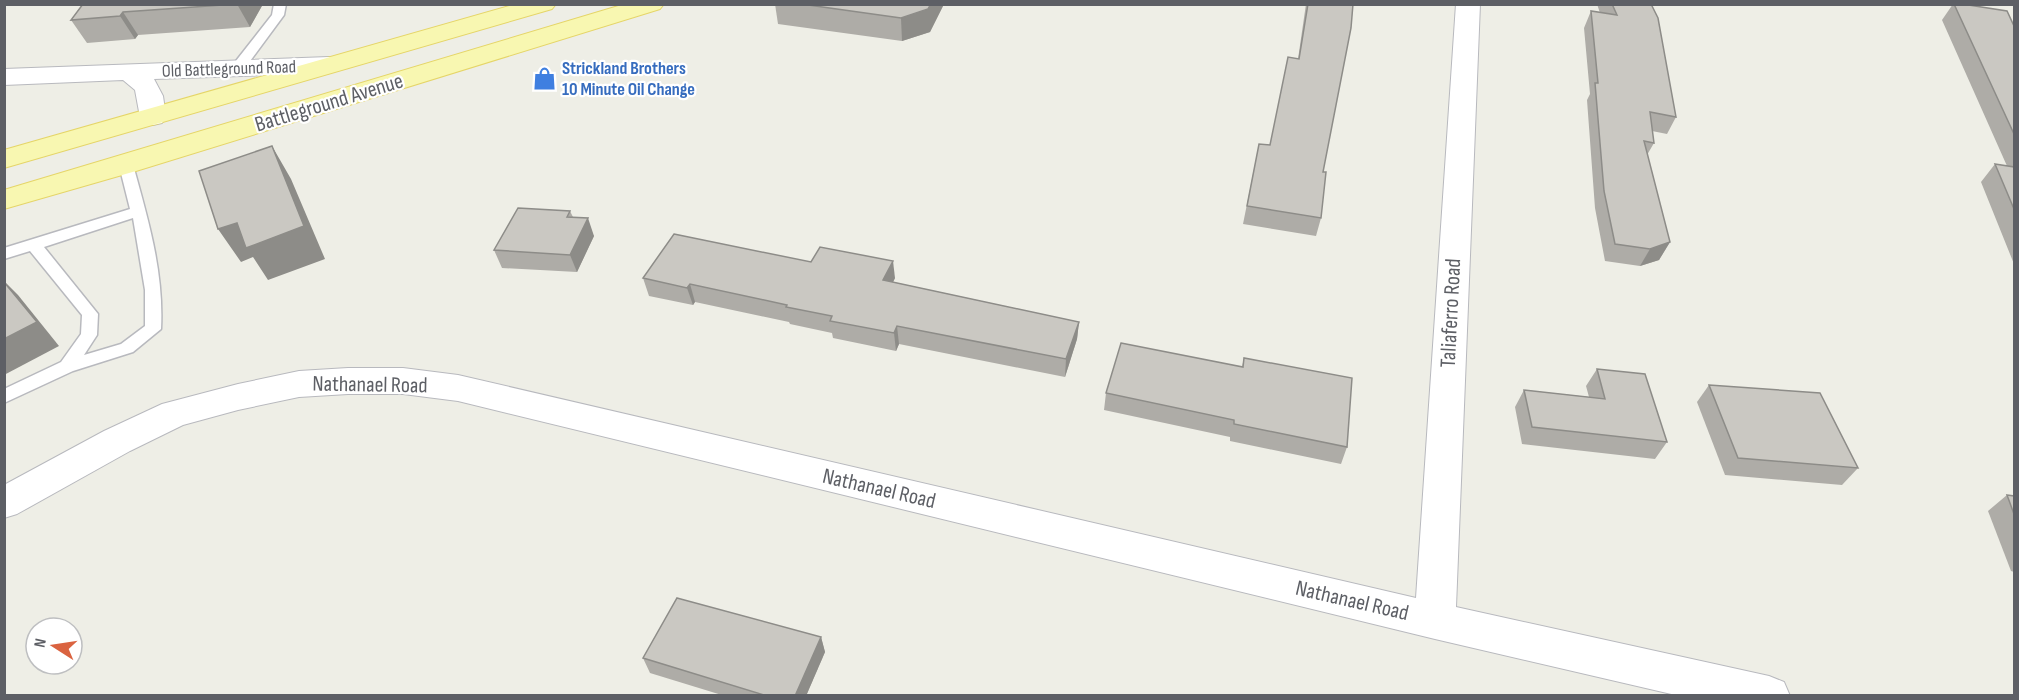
<svg xmlns="http://www.w3.org/2000/svg" width="2019" height="700" viewBox="0 0 2019 700" font-family="'Sofia Sans Condensed',sans-serif">
<rect width="100%" height="100%" fill="#eeeee6"/>
<g fill="none" stroke-linecap="round" stroke-linejoin="round">
<defs>
<g id="service">
<polygon points="274,4 286,4 284,15 242,72 232,72 231,69 232,66 272,15"/>
<path d="M126,161L133,165C148,219 164,272 161,329L133,352L73,371L4,403V389L61,362L81,334L82,315L30,251L4,259V248L130,209L119,165ZM133,218L145,290V326L121,344L84,355L97,335L98,314L44,247Z"/>
</g>
<g id="minor">
<polygon points="1456,4 1480,4 1456,607 1769,676 1784,682 1790,696 1680,696 1435,639 458,401 403,394 348,394 299,397 238,410 183,425 130,451 17,514 4,518 4,485 104,431 162,404 238,384 299,371 348,368 403,368 458,375 1416,598"/>
<polygon points="329,57 338,60 342,65 338,70 329,73 154,79 163,96 166,117 162,123 153,125 144,123 140,117 135,90 123,80 4,85 4,69"/>
</g>
<g id="primary">
<polygon points="516,4 556,4 552,9 4,168 4,150"/>
<polygon points="625,4 664,4 660,9 136,171 4,209 4,190"/>
</g>
</defs>
<!-- service casing -->
<use href="#service" stroke="#b8b9be" stroke-width="3"/>
<!-- minor casing -->
<use href="#minor" stroke="#b8b9be" stroke-width="2"/>
<!-- primary casing -->
<use href="#primary" stroke="#e5d568" stroke-width="2"/>
<!-- service -->
<use href="#service" fill="#fff" fill-rule="evenodd"/>
<!-- minor -->
<use href="#minor" fill="#fff" fill-rule="evenodd"/>
<!-- primary -->
<use href="#primary" fill="#f8f7b1" fill-rule="evenodd"/>
</g>
<!-- wall -->
<g fill="#aeaca7">
<polygon points="83,4 263,4 250,27 138,35 135,39 87,43 71,20"/>
<polygon points="775,4 944,4 930,32 902,41 778,24"/>
<polygon points="1306,4 1353,4 1323,172 1321,218 1316,236 1243,224 1259,144 1270,145 1298,59"/>
<polygon points="1597,4 1651,4 1676,117 1667,134 1652,131 1654,143 1647,155 1670,242 1659,260 1640,266 1605,261 1595,208 1587,100 1590,94 1584,28 1591,11 1600,13"/>
<polygon points="1953,4 1962,4 2014,26 2014,264 1981,182 1995,164 2007,166 1942,20"/>
<polygon points="570,211 573,217 594,236 577,272 502,268 494,250"/>
<polygon points="811,262 895,278 893,282 1079,322 1077,339 1065,377 899,344 896,351 833,338 832,333 790,324 789,322 695,302 693,305 649,296 643,278"/>
<polygon points="1244,358 1347,447 1341,464 1230,441 1230,437 1104,410 1106,393 1242,367"/>
<polygon points="1597,369 1667,442 1655,459 1522,444 1515,407 1524,390 1589,397 1586,386"/>
<polygon points="1709,385 1858,468 1842,485 1725,475 1697,402"/>
<polygon points="2007,495 2014,496 2014,572 2011,571 1988,511"/>
<polygon points="821,637 825,652 806,696 725,696 650,673 643,658"/>
</g>
<!-- shaded-wall -->
<g fill="#8d8c88">
<polygon points="237,4 263,4 250,27"/>
<polygon points="931,4 944,4 930,32 902,41 901,18"/>
<polygon points="123,12 138,35 135,39 120,16"/>
<polygon points="272,146 291,179 325,259 268,280 253,257 241,262 218,229"/>
<polygon points="588,218 594,236 577,272 570,255"/>
<polygon points="1670,242 1659,260 1640,266 1650,249"/>
<polygon points="893,261 895,278 885,298 883,280"/>
<polygon points="4,281 18,295 59,346 4,375"/>
<polygon points="690,284 695,302 693,305 687,288"/>
<polygon points="1079,322 1077,339 1065,377 1066,359"/>
<polygon points="897,326 899,344 896,351 894,333"/>
<polygon points="821,637 825,652 806,696 795,696"/>
</g>
<!-- building -->
<g fill="#cac8c2" stroke="#8d8c88" stroke-width="1.5">
<polygon points="83,4 237,4 123,12 120,16 71,20"/>
<polygon points="801,4 931,4 928,9 901,18"/>
<polygon points="1308,4 1353,4 1351,28 1323,172 1326,172 1321,218 1247,206 1259,144 1270,145 1288,57 1299,59"/>
<polygon points="1612,4 1651,4 1658,18 1676,117 1650,112 1654,143 1644,141 1670,242 1650,249 1615,244 1604,191 1595,83 1598,83 1591,11 1617,15"/>
<polygon points="1954,4 1962,4 2007,11 2014,26 2014,134"/>
<polygon points="272,146 304,226 246,248 237,223 218,229 199,171"/>
<polygon points="1995,164 2014,167 2014,209"/>
<polygon points="518,208 570,211 567,217 588,218 570,255 494,250"/>
<polygon points="674,234 811,262 820,247 893,261 883,280 1079,322 1066,359 897,326 894,333 830,321 832,316 786,307 787,305 690,284 687,288 643,278"/>
<polygon points="4,282 37,322 4,339"/>
<polygon points="1121,343 1243,367 1244,358 1352,378 1347,447 1234,424 1234,420 1106,393"/>
<polygon points="1597,369 1645,374 1667,442 1532,427 1524,390 1605,399"/>
<polygon points="1709,385 1820,393 1858,468 1738,458"/>
<polygon points="2007,495 2014,496 2014,514"/>
<polygon points="677,598 821,637 795,696 767,696 643,658"/>
</g>
<!-- icons -->
<defs>
<symbol id="shop-bare" viewBox="-9 -9 18 18"><path d="M-5-2.5h2.3a2.7 3.5 0 0 1 5.4 0H5L5.5 6h-11ZM-1.5-2.5h3a1.5 2.3 0 0 0-3 0Z" fill="#3f7fe0" stroke="#fff" stroke-width="2.5" paint-order="stroke"/></symbol>
</defs>
<g fill-rule="evenodd">
<use href="#shop-bare" x="528" y="62" width="33" height="33"/>
</g>
<g text-anchor="middle" dominant-baseline="central" stroke-width="4.5" stroke-linejoin="round" paint-order="stroke">
<!-- far-shop labels -->
<g font-size="18" font-weight="bold" fill="#366cbe" stroke="#fff" text-anchor="start">
<text x="562" y="68">Strickland Brothers<tspan x="562" dy="21">10 Minute Oil Change</tspan></text>
</g>
<!-- far-street labels -->
<g font-size="18" fill="#5d5f65" stroke="#fff">
<text transform="translate(229 69) rotate(-2)">Old Battleground Road</text>
</g>
<!-- street labels -->
<g font-size="22" fill="#5d5f65" stroke="#fff">
<text transform="translate(329 103) rotate(-17)">Battleground Avenue</text>
<text transform="translate(1451 313) rotate(-87)">Taliaferro Road</text>
<text transform="translate(370 385) rotate(1)">Nathanael Road</text>
<text transform="translate(879 489) rotate(13)">Nathanael Road</text>
<text transform="translate(1352 601) rotate(13)">Nathanael Road</text>
</g>
</g>
<!-- border -->
<rect width="2019" height="700" fill="none" stroke="#5d5f65" stroke-width="12"/>
<!-- north arrow -->
<g transform="translate(54 646) rotate(282)"><circle r="28" fill="#ffffff" stroke="#bebfc1" stroke-width="1.5"/>
<path d="M0-4.5L10 22L0 15L-10 22Z" fill="#da6340"/>
<text y="-9" font-size="16" font-weight="bold" text-anchor="middle" fill="#5d5f65">N</text>
</g>
</svg>
